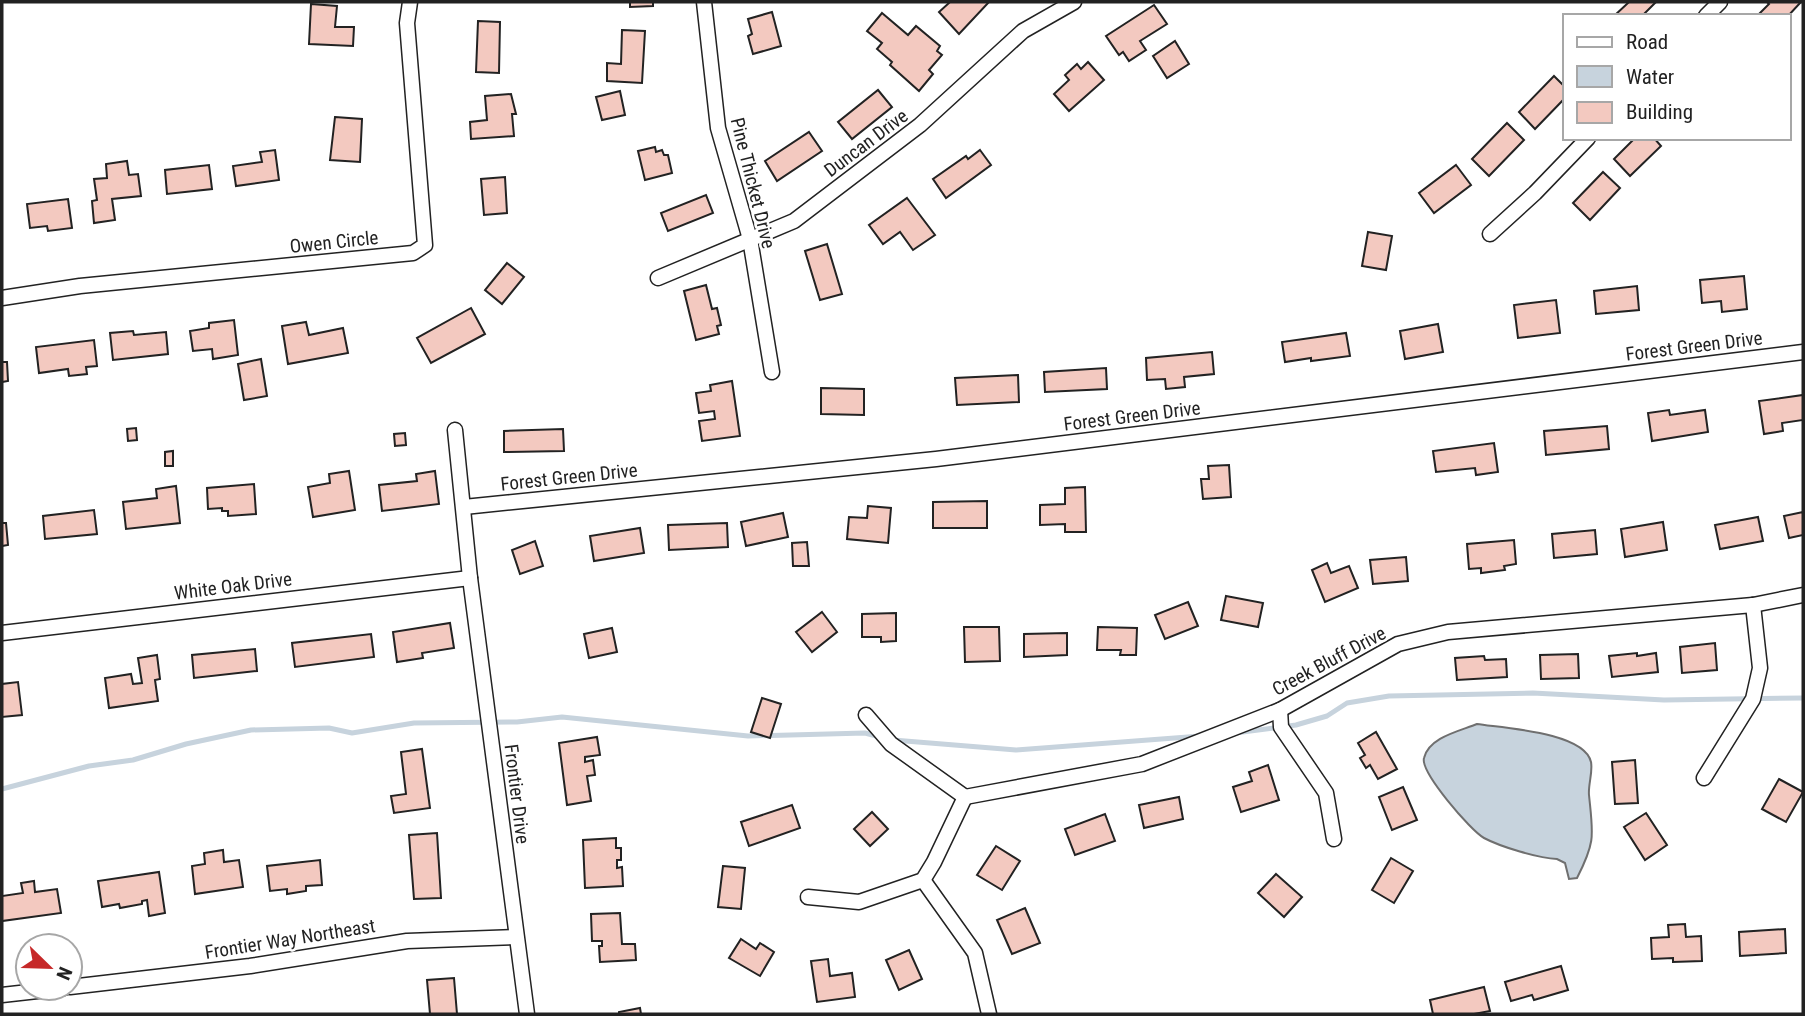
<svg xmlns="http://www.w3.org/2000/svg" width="1805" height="1016" viewBox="0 0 1805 1016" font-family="'Roboto Condensed',sans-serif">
<rect width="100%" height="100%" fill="#fff"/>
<!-- water -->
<path fill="#c7d3dd" stroke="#6f6f6f" stroke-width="2" d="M1477,724C1502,728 1584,732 1591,762C1593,772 1588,785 1589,795C1593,835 1596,841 1577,878L1569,879L1565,863L1557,859C1538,858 1501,847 1484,838C1471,831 1420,772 1424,758C1429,737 1460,731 1477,724Z"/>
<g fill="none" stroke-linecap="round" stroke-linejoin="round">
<!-- stream -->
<g stroke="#c7d3dd" stroke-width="5">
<polyline points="1235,733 1296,725 1327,716 1347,703 1389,696 1533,693 1664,700 1803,698"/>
<polyline points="893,740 1016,750 1201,736"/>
<polyline points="2,789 89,766 133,760 186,744 251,730 329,728 352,733 414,723 517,722 562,717 748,736 865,733 880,737"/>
</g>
</g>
<!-- building -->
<g fill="#f3c9c0" stroke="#222" stroke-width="2">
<polygon points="630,2 653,2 653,6 630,7"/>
<polygon points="950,2 989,2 959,34 939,12"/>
<polygon points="1629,2 1656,2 1642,16 1614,16"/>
<polygon points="1767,2 1801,2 1788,16 1757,16 1769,4"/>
<polygon points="311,4 337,6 335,27 354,27 353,46 309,44"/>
<polygon points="1154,5 1167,24 1140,41 1146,50 1129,61 1123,52 1119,55 1106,36"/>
<polygon points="772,12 781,46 753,54 748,36 752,34 748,19"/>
<polygon points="882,13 908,35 916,26 940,46 937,51 942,55 929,70 933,74 919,91 890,65 892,62 877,49 882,43 867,31"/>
<polygon points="478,21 500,22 499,73 476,72"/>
<polygon points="622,30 645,31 642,83 607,81 607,63 621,64"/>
<polygon points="1175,41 1189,64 1167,78 1153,56"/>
<polygon points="1088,62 1104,80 1069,111 1054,94 1069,80 1065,75 1077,64 1081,69"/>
<polygon points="1554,76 1565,87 1565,98 1535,129 1519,112"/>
<polygon points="878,90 892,107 852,139 838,122"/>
<polygon points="620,91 625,115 602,120 596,97"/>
<polygon points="511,94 516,114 512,114 514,136 471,139 470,122 487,120 485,96"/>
<polygon points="335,117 362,119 360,162 330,160"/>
<polygon points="1507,123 1524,140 1489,176 1472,159"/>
<polygon points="809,132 822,151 777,181 765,161"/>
<polygon points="1635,138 1654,138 1661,146 1630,176 1614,159"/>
<polygon points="655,147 656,152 662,150 664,155 668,155 672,173 645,180 638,151"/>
<polygon points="275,150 279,180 236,186 233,166 262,162 260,152"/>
<polygon points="980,150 991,165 946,198 933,179 966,156 968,159"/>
<polygon points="127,161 129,175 138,174 141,196 112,199 115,220 94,223 92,201 97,200 94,179 107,178 106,164"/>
<polygon points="209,165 212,189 167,194 165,170"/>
<polygon points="1456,165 1471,185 1434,213 1419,193"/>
<polygon points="1603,172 1620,188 1590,220 1573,203"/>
<polygon points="505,177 507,213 484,215 481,179"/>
<polygon points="706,195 713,213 668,231 661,213"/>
<polygon points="907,198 935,235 913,250 900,232 883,244 869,225"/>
<polygon points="68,199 72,228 48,231 47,226 30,228 27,204"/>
<polygon points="1368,232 1392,236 1386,270 1362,266"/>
<polygon points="827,244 842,294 820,300 805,251"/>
<polygon points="507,263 524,277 502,304 485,290"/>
<polygon points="1744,276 1747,309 1722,312 1721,301 1702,303 1700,280"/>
<polygon points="706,285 712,309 717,308 721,325 717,326 719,334 696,340 684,291"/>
<polygon points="1637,286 1639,310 1596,314 1594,291"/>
<polygon points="1556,300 1560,333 1518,338 1514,305"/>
<polygon points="471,308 485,334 431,363 417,338"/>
<polygon points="234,320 238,355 213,359 212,349 193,351 190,331 209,328 209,323"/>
<polygon points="306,322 309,335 343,328 348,353 288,364 282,326"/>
<polygon points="1438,324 1443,352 1405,359 1400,331"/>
<polygon points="133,331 134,335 166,332 168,354 113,360 110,333"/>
<polygon points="1346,333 1350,356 1311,361 1311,358 1285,362 1282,342"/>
<polygon points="94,340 97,366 86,367 87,374 69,376 68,369 39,373 36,347"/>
<polygon points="1212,352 1214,374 1184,377 1185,387 1166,389 1165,379 1147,380 1146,358"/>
<polygon points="261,359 267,396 244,400 238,364"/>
<polygon points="2,362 7,362 8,381 2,382"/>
<polygon points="1106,368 1107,389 1045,392 1044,372"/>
<polygon points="1018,375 1019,402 957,405 955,378"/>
<polygon points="732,381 740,436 702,441 699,421 715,419 714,411 699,413 696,393 711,391 710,385"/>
<polygon points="821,388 864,389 864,415 821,414"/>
<polygon points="1803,395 1803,420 1782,423 1783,431 1764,434 1759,401"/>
<polygon points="1669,410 1670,415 1705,410 1708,432 1652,441 1648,413"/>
<polygon points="1607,426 1609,449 1546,455 1544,431"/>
<polygon points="136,428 137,440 128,441 127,429"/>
<polygon points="563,429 564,451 504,452 504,431"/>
<polygon points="405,433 406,445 395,446 394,434"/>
<polygon points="1494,443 1498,472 1476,475 1475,468 1436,472 1433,451"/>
<polygon points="173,451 173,466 165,466 165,452"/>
<polygon points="1229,465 1231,497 1203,499 1201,479 1209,479 1208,466"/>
<polygon points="349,471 355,510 313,517 308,487 330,483 329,474"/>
<polygon points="435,471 439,504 382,511 379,485 417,481 416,474"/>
<polygon points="254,484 256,514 228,516 228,511 222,511 222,508 208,509 207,488"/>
<polygon points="176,486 180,523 126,529 123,502 157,498 156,489"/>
<polygon points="1085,487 1086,532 1065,532 1065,524 1040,525 1040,505 1065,504 1065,488"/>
<polygon points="987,501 987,528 933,528 933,502"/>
<polygon points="868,506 891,508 888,543 847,539 849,517 867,518"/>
<polygon points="94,510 97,534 45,539 43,516"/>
<polygon points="1803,512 1803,535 1789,538 1784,516"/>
<polygon points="783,513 788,537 746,546 741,522"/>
<polygon points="1758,517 1763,541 1720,549 1715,525"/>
<polygon points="1663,522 1667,550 1625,557 1621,529"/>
<polygon points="2,523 6,523 8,545 2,546"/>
<polygon points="727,523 728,547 669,550 668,525"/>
<polygon points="640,528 644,553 594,561 590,536"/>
<polygon points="1595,530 1597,554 1554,558 1552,534"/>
<polygon points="1514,540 1516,564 1504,566 1505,570 1481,573 1481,568 1469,569 1467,544"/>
<polygon points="535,541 543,566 520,574 512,550"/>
<polygon points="807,542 809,566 793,566 792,543"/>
<polygon points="1406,557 1408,581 1373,584 1370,560"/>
<polygon points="1327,563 1331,573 1349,566 1358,588 1325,602 1312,570"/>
<polygon points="1226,596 1263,603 1258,627 1221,620"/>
<polygon points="1188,602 1198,626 1165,639 1155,615"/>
<polygon points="822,612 837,632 812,652 796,632"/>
<polygon points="896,613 896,641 881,642 881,637 862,637 862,614"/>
<polygon points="450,623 454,648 422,653 423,658 397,662 393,632"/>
<polygon points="964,627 999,627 1000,661 965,662"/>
<polygon points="1098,627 1137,628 1136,655 1120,655 1121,650 1097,650"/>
<polygon points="612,628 617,652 589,658 584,634"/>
<polygon points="1067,633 1067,655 1024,657 1024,634"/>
<polygon points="371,634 374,657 295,667 292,643"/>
<polygon points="1715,643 1717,670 1682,673 1680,647"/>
<polygon points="255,649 257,671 194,678 192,655"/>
<polygon points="1637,653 1637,656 1656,653 1658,672 1612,677 1609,656"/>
<polygon points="1578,654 1579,678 1541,679 1540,655"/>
<polygon points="157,655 160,679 155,680 158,701 109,708 105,678 131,674 133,684 142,683 138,658"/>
<polygon points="1484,656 1485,660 1506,659 1507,677 1457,680 1455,658"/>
<polygon points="18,682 22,715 2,717 2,684"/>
<polygon points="762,698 781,704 770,738 751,732"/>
<polygon points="1376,732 1397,769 1378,779 1370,765 1366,768 1360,758 1365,755 1358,743"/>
<polygon points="597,737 600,755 585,757 585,762 593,760 595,775 587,776 591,801 567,805 559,743"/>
<polygon points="422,749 430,808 394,813 391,796 406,794 401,752"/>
<polygon points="1635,760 1638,803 1615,804 1612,762"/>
<polygon points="1268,765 1279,800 1241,812 1233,787 1252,781 1249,772"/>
<polygon points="1779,779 1803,792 1786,822 1762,809"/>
<polygon points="1403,787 1417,820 1392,830 1379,797"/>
<polygon points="1179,797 1183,819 1144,828 1139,805"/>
<polygon points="792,805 800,828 749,846 741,822"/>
<polygon points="872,812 888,829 870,846 854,829"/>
<polygon points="1646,813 1667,845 1645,860 1624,827"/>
<polygon points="1105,814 1115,841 1075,855 1065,829"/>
<polygon points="437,833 441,898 414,899 409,835"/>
<polygon points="616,838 616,848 621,848 621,860 617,860 617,868 622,867 623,886 585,888 583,840"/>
<polygon points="996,846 1020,861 1002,890 977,875"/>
<polygon points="223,850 224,862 239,860 243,887 195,894 192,866 205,864 204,853"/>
<polygon points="1391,858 1413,871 1394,903 1372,890"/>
<polygon points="320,860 322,885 306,886 306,891 287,894 287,889 270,891 267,866"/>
<polygon points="723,866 745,868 741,909 718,907"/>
<polygon points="159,872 165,913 149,916 147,900 142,901 142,904 120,908 119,904 102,907 98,881"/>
<polygon points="1276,874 1302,897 1284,917 1258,893"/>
<polygon points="34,881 35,892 57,889 61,913 2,921 2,896 23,893 21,883"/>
<polygon points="1025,908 1040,943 1012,954 997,920"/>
<polygon points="620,913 622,944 635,944 636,960 600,962 599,946 602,946 602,941 592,941 591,914"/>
<polygon points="1685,924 1686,937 1701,936 1702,961 1673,962 1673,958 1652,959 1651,938 1669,937 1668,925"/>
<polygon points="1785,929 1786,953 1740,956 1739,932"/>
<polygon points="741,939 756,949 760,943 774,952 760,976 729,958"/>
<polygon points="909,950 922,979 899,990 886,960"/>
<polygon points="828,959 830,976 852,973 855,997 817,1002 811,961"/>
<polygon points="1561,966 1568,990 1534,1000 1532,995 1511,1001 1505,982"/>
<polygon points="454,978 457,1014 430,1014 427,980"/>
<polygon points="1484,987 1490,1011 1474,1014 1433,1014 1430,1000"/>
<polygon points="640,1008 641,1014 619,1014 619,1012"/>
</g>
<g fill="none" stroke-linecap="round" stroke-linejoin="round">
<defs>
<g id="street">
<polyline points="704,2 718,128 750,239 772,372"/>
<polyline points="1706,16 1720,2"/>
<polyline points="1490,234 1535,193 1588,138"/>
<polyline points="658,278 794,221 920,125 1023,31 1074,2"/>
<polyline points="2,298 80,286 413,253 425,245 407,23 410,2"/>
<polyline points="455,430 470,578 527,1014"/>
<polyline points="464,507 936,459 1803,352"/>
<polyline points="2,633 470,578"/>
<polyline points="1280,710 1281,727 1326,793 1334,839"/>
<polyline points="866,715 891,744 965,797"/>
<polyline points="1704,778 1753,699 1760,668 1753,605"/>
<polyline points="965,797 1142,764 1280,710 1398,644 1448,632 1753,605 1803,595"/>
<polyline points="923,880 975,953 989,1014"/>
<polyline points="808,897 859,902 923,880 934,862 965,797"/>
<polyline points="70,987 250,966 407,941 515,937"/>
<polyline points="2,995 64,988"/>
</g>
</defs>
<!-- street casing -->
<use href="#street" stroke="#222" stroke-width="17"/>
<!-- street -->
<use href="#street" stroke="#fff" stroke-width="14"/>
</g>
<g text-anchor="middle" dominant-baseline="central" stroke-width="5" stroke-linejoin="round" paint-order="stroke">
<!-- street labels -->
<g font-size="19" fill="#222" stroke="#fff">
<text transform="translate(866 143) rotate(-37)">Duncan Drive</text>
<text transform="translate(753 183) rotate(76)">Pine Thicket Drive</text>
<text transform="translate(334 242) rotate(-6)">Owen Circle</text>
<text transform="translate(1694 346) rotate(-7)">Forest Green Drive</text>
<text transform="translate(1132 416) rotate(-7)">Forest Green Drive</text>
<text transform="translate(569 477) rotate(-6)">Forest Green Drive</text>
<text transform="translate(233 586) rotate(-7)">White Oak Drive</text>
<text transform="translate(1329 661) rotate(-28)">Creek Bluff Drive</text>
<text transform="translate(517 794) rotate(83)">Frontier Drive</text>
<text transform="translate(290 939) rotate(-9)">Frontier Way Northeast</text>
</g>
</g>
<!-- border -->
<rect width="1805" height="1016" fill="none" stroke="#222222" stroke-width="7"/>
<!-- legend -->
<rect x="1563" y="14" width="228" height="126" fill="#ffffff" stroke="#a7a7a7" stroke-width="2"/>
<rect x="1577" y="37" width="35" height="10" fill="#ffffff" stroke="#a7a7a7" stroke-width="2"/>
<text x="1626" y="49" font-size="21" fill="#222222">Road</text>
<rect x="1577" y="66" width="35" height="21" fill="#c7d3dd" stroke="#a7a7a7" stroke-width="2"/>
<text x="1626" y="84" font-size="21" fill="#222222">Water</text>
<rect x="1577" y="102" width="35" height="21" fill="#f3c9c0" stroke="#a7a7a7" stroke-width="2"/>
<text x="1626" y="119" font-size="21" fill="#222222">Building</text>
<!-- north arrow -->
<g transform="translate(49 967) rotate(113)"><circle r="33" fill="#ffffff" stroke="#a7a7a7" stroke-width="2"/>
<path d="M0-5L12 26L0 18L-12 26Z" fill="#c62828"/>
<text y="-10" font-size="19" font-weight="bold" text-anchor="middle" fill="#222222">N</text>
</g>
</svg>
